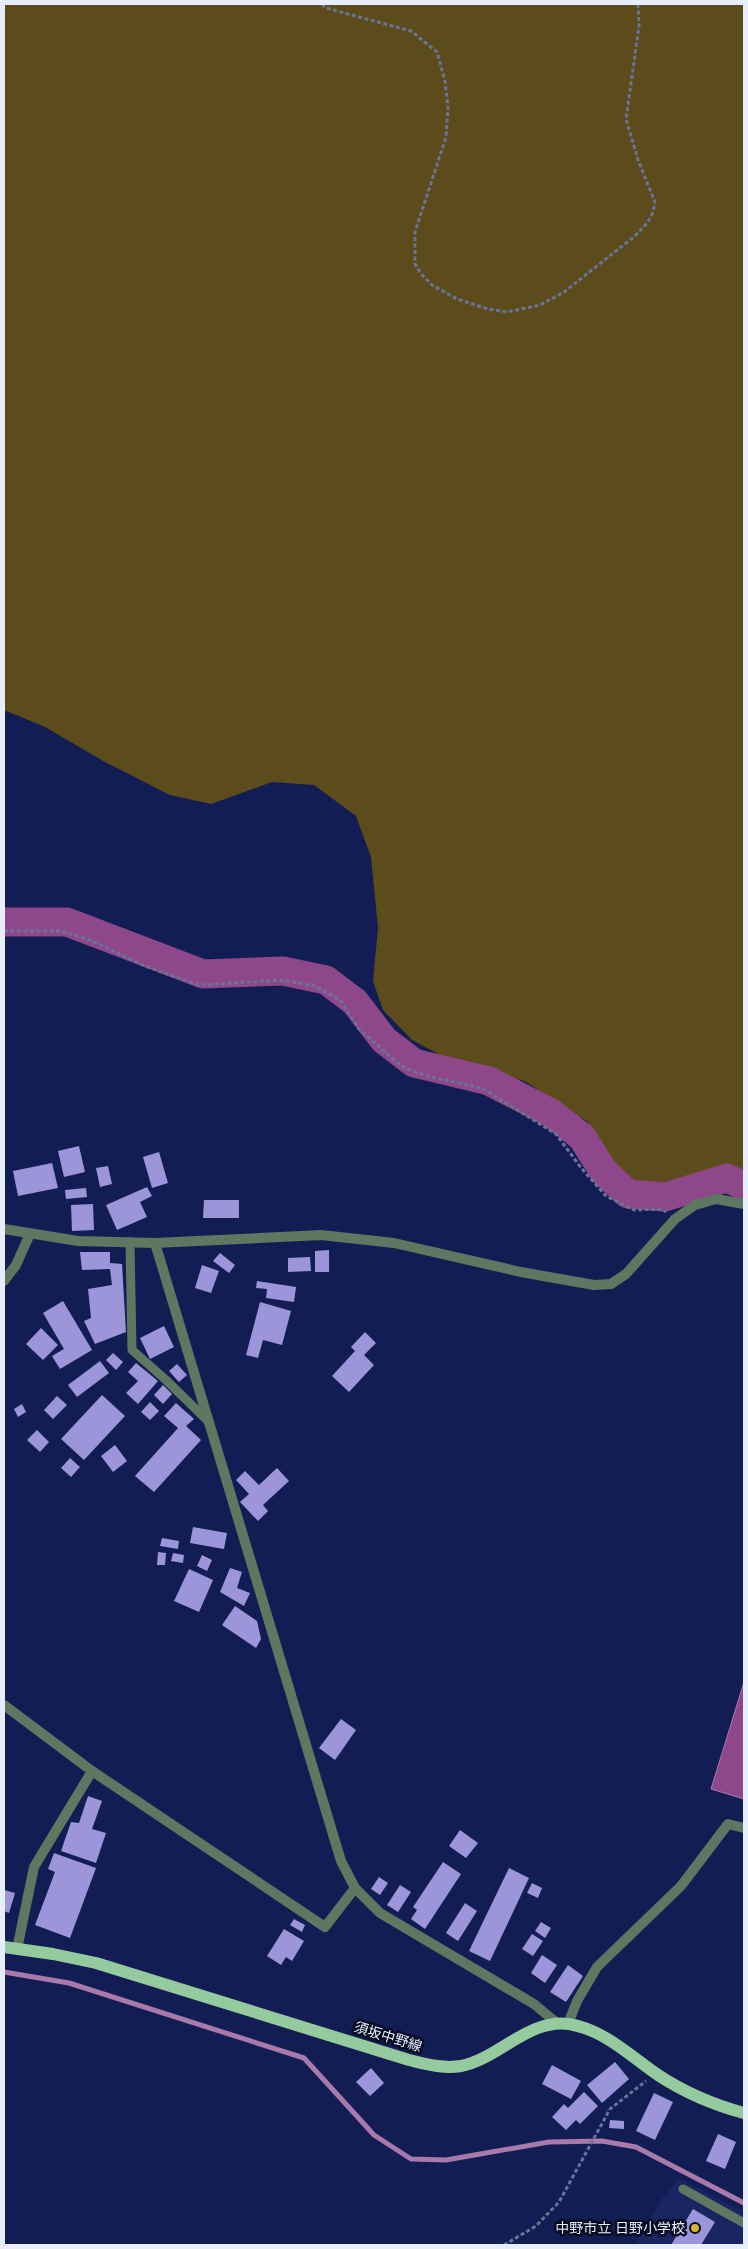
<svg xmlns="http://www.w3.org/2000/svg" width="748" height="2249" viewBox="0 0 748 2249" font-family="'Fira Sans','Noto Sans JP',sans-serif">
<rect width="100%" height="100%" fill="#121e53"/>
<!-- built -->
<polygon fill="#182561" points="678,2178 741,2210 744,2204 744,2245 635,2245 661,2200"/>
<!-- green -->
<polygon fill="#5c4b1b" points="4,4 744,4 744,1175 731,1168 663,1185 633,1186 612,1165 588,1122 526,1082 475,1064 440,1055 412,1040 383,1010 373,981 378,928 371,857 356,816 314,785 272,782 211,804 170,795 105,762 45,727 4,710"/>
<!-- water -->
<polygon fill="#8e478a" stroke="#a979ac" points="744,1682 744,1799 711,1789"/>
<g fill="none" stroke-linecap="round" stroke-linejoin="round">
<!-- stream -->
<polyline stroke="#a979ac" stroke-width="5" points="4,1972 69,1983 304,2058 374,2135 411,2159 446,2160 549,2142 602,2141 636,2147 744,2203"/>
<!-- river -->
<polyline stroke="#8e478a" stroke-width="29" points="4,922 67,922 203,974 283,971 326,980 355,1002 384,1040 414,1063 489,1081 551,1113 582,1137 604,1172 628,1194 665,1197 727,1178 744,1186"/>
</g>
<!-- building -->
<g fill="#9d95d9">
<polygon points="79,1146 85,1172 64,1177 58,1151"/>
<polygon points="159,1152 168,1183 152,1188 143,1157"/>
<polygon points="52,1163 58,1188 18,1196 13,1171"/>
<polygon points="108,1166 112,1184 100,1187 96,1168"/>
<polygon points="147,1187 152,1196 140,1202 147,1217 117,1230 106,1205"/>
<polygon points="86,1188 87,1197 66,1199 65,1190"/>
<polygon points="204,1200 239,1200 239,1218 203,1218"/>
<polygon points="93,1204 94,1230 72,1231 71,1205"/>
<polygon points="329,1250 329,1272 315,1272 315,1251"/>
<polygon points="80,1252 110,1252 110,1263 122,1264 126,1332 95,1344 84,1321 91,1318 88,1289 112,1285 110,1269 82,1270"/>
<polygon points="220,1253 235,1265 229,1273 213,1261"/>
<polygon points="310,1257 311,1271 288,1272 288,1258"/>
<polygon points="202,1265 219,1271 211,1293 195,1288"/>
<polygon points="257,1281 296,1287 294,1302 266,1298 267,1289 256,1288"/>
<polygon points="63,1301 92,1350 60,1369 52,1356 64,1349 43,1313"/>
<polygon points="260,1302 291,1311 282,1345 263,1340 258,1358 246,1355"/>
<polygon points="164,1326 174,1347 150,1359 140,1338"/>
<polygon points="41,1328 58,1345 43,1360 26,1344"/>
<polygon points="365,1332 376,1343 364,1355 374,1365 349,1392 332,1376 355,1351 351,1347"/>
<polygon points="113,1353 123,1362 116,1370 106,1360"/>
<polygon points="100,1361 109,1373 77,1397 68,1385"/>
<polygon points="136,1363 158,1381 138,1404 126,1393 138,1381 128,1372"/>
<polygon points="177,1364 187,1375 179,1382 169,1371"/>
<polygon points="163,1385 172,1394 163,1404 154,1395"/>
<polygon points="102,1395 125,1416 84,1460 61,1439"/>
<polygon points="57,1396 67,1405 53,1419 44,1410"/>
<polygon points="150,1402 159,1411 150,1420 141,1412"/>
<polygon points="176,1403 194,1419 186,1426 201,1440 154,1492 135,1476 178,1428 164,1416"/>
<polygon points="22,1404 26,1412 18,1417 14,1409"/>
<polygon points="37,1430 49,1442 40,1452 27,1440"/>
<polygon points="115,1445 127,1461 113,1472 101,1456"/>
<polygon points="70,1458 80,1467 71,1477 61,1468"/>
<polygon points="277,1468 289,1481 263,1505 268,1511 258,1521 240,1502 249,1494 236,1480 245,1471 259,1485"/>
<polygon points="193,1527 227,1533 224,1549 190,1543"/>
<polygon points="162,1538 179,1541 178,1549 160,1546"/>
<polygon points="158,1552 166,1553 165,1565 157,1565"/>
<polygon points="173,1553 184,1555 183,1563 171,1561"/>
<polygon points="202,1555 212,1560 207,1571 197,1566"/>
<polygon points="230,1568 242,1572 237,1588 250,1593 244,1606 220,1592"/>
<polygon points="189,1569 213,1580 199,1612 174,1601"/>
<polygon points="235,1606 257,1621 261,1639 256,1648 222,1625"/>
<polygon points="341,1719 356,1730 335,1760 319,1748"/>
<polygon points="88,1796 102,1801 92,1829 106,1833 96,1863 61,1851 71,1822 79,1823"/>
<polygon points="460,1830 478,1843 466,1858 449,1846"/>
<polygon points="54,1853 96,1868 70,1938 35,1925 55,1872 48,1869"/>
<polygon points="443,1862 461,1874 425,1929 411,1919 417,1910 413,1907"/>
<polygon points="509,1868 529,1878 490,1961 469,1951"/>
<polygon points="379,1877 388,1883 380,1895 371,1889"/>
<polygon points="532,1883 542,1888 538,1898 527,1893"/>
<polygon points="400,1885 411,1892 398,1912 387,1905"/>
<polygon points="4,1890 15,1893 9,1913 4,1911"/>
<polygon points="465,1903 477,1911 458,1941 446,1933"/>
<polygon points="294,1919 305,1925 302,1932 290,1925"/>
<polygon points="541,1922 551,1928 545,1938 535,1931"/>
<polygon points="284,1929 304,1941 292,1961 286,1957 281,1965 267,1956"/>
<polygon points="532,1934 543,1941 533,1956 522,1949"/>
<polygon points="542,1955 557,1965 545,1983 531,1973"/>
<polygon points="568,1965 583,1976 566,2002 550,1992"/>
<polygon points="615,2062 629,2079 602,2103 587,2085"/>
<polygon points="552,2065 581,2081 571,2099 542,2084"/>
<polygon points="371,2068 384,2083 370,2096 356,2082"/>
<polygon points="584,2092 598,2106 580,2124 576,2120 566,2130 552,2117 564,2104 568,2108"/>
<polygon points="654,2093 673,2102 655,2140 636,2131"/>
<polygon points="610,2120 624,2121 624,2129 609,2128"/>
<polygon points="718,2134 736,2142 725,2169 706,2161"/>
<polygon points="693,2209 715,2222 701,2245 671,2245"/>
</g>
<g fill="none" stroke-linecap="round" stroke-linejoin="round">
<!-- path -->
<g stroke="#6a7498" stroke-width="3" stroke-dasharray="4 2.5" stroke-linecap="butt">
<polyline points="322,4 326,8 411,31 437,52 445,81 448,108 446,137 415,232 415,264 421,274 432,285 457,299 488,309 507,312 540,305 564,292 635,236 648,222 653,212 655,202 638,160 626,119 639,26 638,4"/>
<polyline points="4,931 61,931 90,940 145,966 199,985 282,980 315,986 340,1000 359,1029 401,1066 426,1076 482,1088 556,1134 582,1169 606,1196 634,1210 662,1209 666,1212"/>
<polyline points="504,2245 536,2226 559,2202 610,2109 646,2081"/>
</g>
<!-- lane -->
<g stroke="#5e7761" stroke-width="9">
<polyline points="130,1242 132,1350 166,1380 209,1422"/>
<polyline points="683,2189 744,2223"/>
</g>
<!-- street -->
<g stroke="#5e7761" stroke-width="10">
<polyline points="4,1229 78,1241 155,1243 321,1235 394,1243 521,1272 594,1285 611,1284 626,1274 675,1219 695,1205 716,1199 744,1204"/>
<polyline points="155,1243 341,1861 355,1888 380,1913 534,2004 558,2024"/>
<polyline points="4,1281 16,1265 30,1234"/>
<polyline points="4,1705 92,1771 325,1927 355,1888"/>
<polyline points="17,1949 34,1867 92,1771"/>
<polyline points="568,2024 577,2001 597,1967 681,1886 728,1824 744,1828"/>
</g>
<!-- primary -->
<path stroke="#95ca9e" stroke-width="12" d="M4,1947L53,1954L96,1963L409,2060C426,2064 443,2069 461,2066C498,2059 529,2018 569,2024C605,2030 630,2056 658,2075C684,2092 714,2105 744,2113"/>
</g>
<!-- markers -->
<circle fill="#dcb233" stroke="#060b22" stroke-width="2" cx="695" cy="2228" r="5"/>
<g text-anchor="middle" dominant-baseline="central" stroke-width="5" stroke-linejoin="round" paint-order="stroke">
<!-- street labels -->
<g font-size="14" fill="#e7edfa" stroke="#060b22">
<text transform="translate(388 2037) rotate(17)">須坂中野線</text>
</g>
<!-- poi labels -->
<g font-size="14" fill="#e7edfa" stroke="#060b22" text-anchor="end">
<text x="685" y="2228">中野市立 日野小学校</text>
</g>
</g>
<!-- border -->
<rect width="748" height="2249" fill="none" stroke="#e7edfa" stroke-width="10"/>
</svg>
